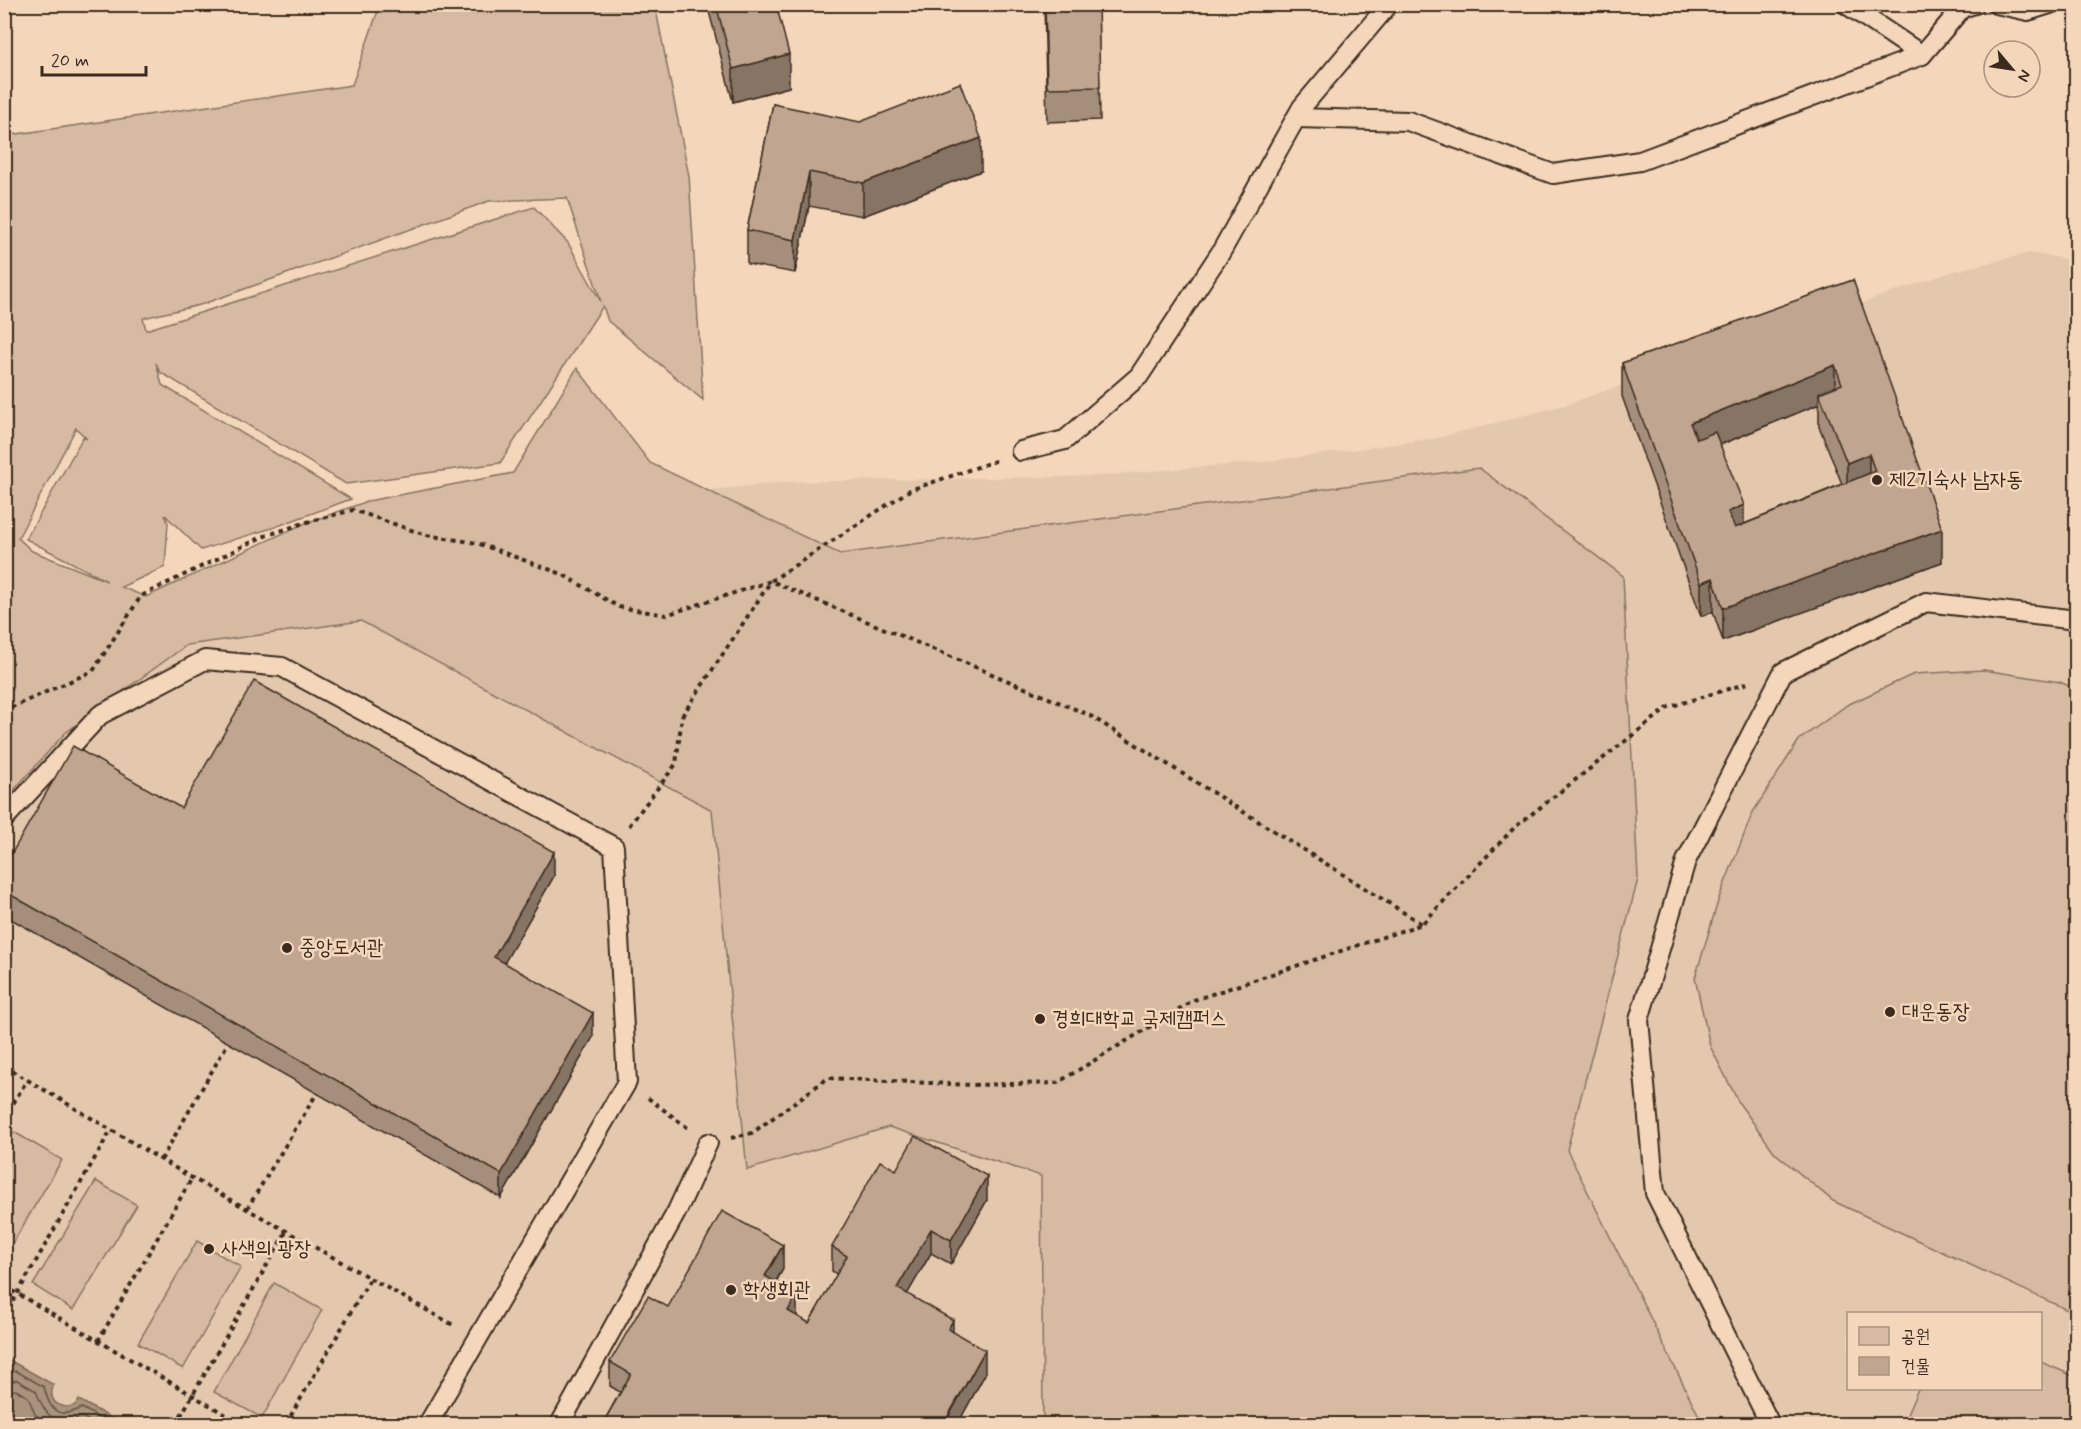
<svg xmlns="http://www.w3.org/2000/svg" width="2081" height="1429" viewBox="0 0 2081 1429" font-family="Mynerve,'Poor Story',sans-serif">
<rect width="100%" height="100%" fill="#f4d7bb"/>
<filter id="ink" filterUnits="userSpaceOnUse"><feTurbulence type="fractalNoise" baseFrequency=".0167" numOctaves="2"/><feDisplacementMap in="SourceGraphic" scale="12" xChannelSelector="R" yChannelSelector="G"/><feConvolveMatrix kernelMatrix="1 2 1 2 8 2 1 2 1" color-interpolation-filters="sRGB"/></filter>
<g filter="url(#ink)">
<!-- built -->
<path fill="#e4c8ae" fill-rule="evenodd" d="M2029,253L2076,260V1424H5L4,725L104,662L637,498L783,482L1093,476L1271,461L1437,438L1564,405L1954,271ZM1848,1314H2040V1388H1848Z"/>
<!-- green -->
<g fill="#d6bba2" stroke="#887260" stroke-width="1.5" fill-rule="evenodd">
<path d="M380,5H655L689,176L703,400L608,321L603,306L500,463L346,484L160,372L156,363L162,385L351,499L275,527L201,550L165,515L168,523L165,567L121,587L146,597L303,524L368,501L513,473L577,368L650,463L840,554L1479,468L1623,576L1638,879L1567,1150L1703,1424H1043L1041,1176L889,1127L747,1170L712,810L361,621L187,645L65,733L5,800L4,136L352,85ZM567,198L601,302L568,243L534,207L146,330L143,318L200,305L489,201ZM76,428L87,439L83,437L26,539L107,581L32,551L18,538Z"/>
<polygon points="1984,670 2060,682 2076,689 2076,1314 1833,1201 1775,1153 1739,1103 1710,1046 1695,978 1719,898 1753,812 1799,740 1847,705 1914,674"/>
<polygon points="14,1132 62,1160 5,1256 5,1149"/>
<polygon points="96,1181 137,1205 73,1310 33,1285"/>
<polygon points="197,1241 241,1267 183,1369 138,1343"/>
<polygon points="274,1283 322,1310 262,1418 214,1392"/>
<polygon points="2041,1362 2076,1377 2076,1424 1903,1424 1918,1389 2040,1388"/>
</g>
<!-- water -->
<path fill="#aa937d" stroke="#7e6957" stroke-width="1.5" d="M11,1361L54,1385C50,1393 51,1399 57,1404C66,1408 74,1409 79,1400L122,1424H5V1374Z"/>
<g fill="none" stroke-linecap="round" stroke-linejoin="round">
<!-- shore -->
<g stroke="#675444" stroke-width="1.5">
<path d="M4,1375L16,1371L44,1387C50,1411 57,1420 82,1408L110,1424"/>
<path d="M4,1383L17,1380L36,1391C45,1416 54,1427 82,1417L95,1424"/>
<polyline points="4,1392 16,1390 28,1397 35,1414 47,1424"/>
</g>
<defs>
<g id="lane">
<polyline points="1846,4 1922,55 1962,8 1975,4"/>
<polyline points="1996,4 2028,11 2050,4"/>
<polyline points="1296,118 1408,121 1553,174 1640,161 1922,55"/>
<polyline points="1021,451 1065,440 1139,376 1221,252 1302,107 1389,4"/>
<polyline points="4,819 100,715 205,660 282,667 614,847 627,1082 428,1424"/>
<polyline points="560,1424 677,1211 708,1143"/>
<polyline points="1770,1424 1655,1193 1639,1020 1686,861 1783,672 1926,602 2076,620"/>
</g>
</defs>
<!-- lane casing -->
<use href="#lane" stroke="#3b2a1e" stroke-width="22"/>
<!-- path -->
<g stroke="#3b2a1e" stroke-width="4" stroke-dasharray="4.5 4.5" stroke-linecap="butt">
<polyline points="4,713 8,709 93,671 141,596 262,537 307,522 353,510 426,535 477,543 562,574 619,607 666,615 771,581 1089,715 1422,924"/>
<polyline points="629,826 676,764 682,716 771,581 910,490 998,460"/>
<polyline points="4,1066 192,1178 455,1326"/>
<polyline points="648,1098 688,1128"/>
<polyline points="4,1119 27,1080"/>
<polyline points="731,1138 752,1133 828,1078 972,1085 1057,1083 1194,1000 1422,924 1515,827 1669,707 1748,683"/>
<polyline points="161,1160 228,1043"/>
<polyline points="247,1209 317,1093"/>
<polyline points="4,1286 242,1424"/>
<polyline points="4,1317 111,1130"/>
<polyline points="98,1341 192,1178"/>
<polyline points="176,1424 286,1232"/>
<polyline points="286,1424 370,1279"/>
</g>
<!-- lane -->
<use href="#lane" stroke="#f4d7bb" stroke-width="18"/>
</g>
<!-- wall -->
<g fill="#a58f7c" stroke="#3b2a1e" stroke-width="1.5" fill-rule="evenodd">
<polygon points="707,4 776,4 789,87 733,102"/>
<polygon points="1044,4 1098,4 1100,120 1047,122"/>
<polygon points="773,104 981,171 863,216 809,206 795,273 747,264 747,230"/>
<path d="M1853,280L1942,562L1723,641L1713,612L1701,616L1622,396V363ZM1819,404V426L1842,484L1744,524L1720,445Z"/>
<polygon points="181,808 554,876 504,963 593,1037 501,1198 4,915 4,867"/>
<polygon points="896,1170 987,1200 951,1264 931,1253 907,1294 953,1332 985,1374 957,1425 602,1425 620,1392 610,1386 610,1362 668,1307 783,1269 776,1282 797,1317 809,1323 837,1274 832,1271 832,1247"/>
</g>
<!-- shaded-wall -->
<g fill="#867465" stroke="#3b2a1e" stroke-width="1.5">
<polygon points="789,54 789,87 733,102 733,69"/>
<polygon points="981,138 981,171 863,216 863,183"/>
<polygon points="809,172 809,206 795,273 795,240"/>
<polygon points="1835,365 1835,398 1819,393 1819,404 1690,457 1690,423"/>
<polygon points="1869,454 1869,487 1847,496 1847,463"/>
<polygon points="1744,505 1744,539 1728,545 1728,512"/>
<polygon points="1942,529 1942,562 1723,641 1723,608"/>
<polygon points="1713,578 1713,612 1701,616 1701,583"/>
<polygon points="554,852 554,876 494,981 494,957"/>
<polygon points="593,1013 593,1037 501,1198 501,1174"/>
<polygon points="987,1176 987,1200 951,1264 951,1240"/>
<polygon points="931,1229 931,1253 897,1312 897,1288"/>
<polygon points="783,1245 783,1269 765,1300 765,1276"/>
<polygon points="797,1294 797,1318 788,1311"/>
<polygon points="953,1320 953,1344 948,1329"/>
<polygon points="985,1350 985,1374 957,1425 944,1425"/>
</g>
<!-- building -->
<g fill="#c0a690" stroke="#3b2a1e" stroke-width="1.5" fill-rule="evenodd">
<polygon points="716,4 776,4 789,54 733,69"/>
<polygon points="1045,4 1098,4 1100,87 1047,88"/>
<polygon points="960,83 981,138 863,183 809,172 795,240 747,230 773,104 860,122"/>
<path d="M1853,280L1942,529L1723,608L1713,578L1701,583L1622,363ZM1835,365L1842,384L1819,393L1847,463L1869,454L1875,471L1735,528L1728,512L1744,505L1715,432L1697,439L1690,423Z"/>
<polygon points="254,681 554,852 494,957 593,1013 501,1174 4,891 4,867 73,746 181,808"/>
<polygon points="915,1136 987,1176 951,1240 931,1229 897,1288 953,1320 948,1329 985,1350 944,1423 946,1425 602,1425 631,1374 610,1362 648,1296 668,1307 722,1211 783,1245 765,1276 797,1294 788,1311 809,1323 847,1256 832,1247 880,1161 896,1170"/>
</g>
</g>
<!-- markers -->
<g fill="#3b2a1e" stroke="#f4d7bb" stroke-width="2">
<circle cx="1877" cy="480" r="6"/>
<circle cx="287" cy="948" r="6"/>
<circle cx="1890" cy="1012" r="6"/>
<circle cx="1040" cy="1019" r="6"/>
<circle cx="209" cy="1249" r="6"/>
<circle cx="731" cy="1290" r="6"/>
</g>
<g text-anchor="middle" dominant-baseline="central" stroke-width="5" stroke-linejoin="round" paint-order="stroke">
<!-- poi labels -->
<g font-size="21" fill="#3b2a1e" stroke="#f4d7bb" text-anchor="start">
<text x="1889" y="480">제2기숙사 남자동</text>
<text x="299" y="948">중앙도서관</text>
<text x="1902" y="1012">대운동장</text>
<text x="1052" y="1019">경희대학교 국제캠퍼스</text>
<text x="221" y="1249">사색의 광장</text>
<text x="743" y="1290">학생회관</text>
</g>
</g>
<!-- margin -->
<rect width="2081" height="1429" fill="none" stroke="#f4d7bb" stroke-width="24"/>
<rect x="12" y="12" width="2057" height="1405" fill="none" stroke="#3b2a1e" stroke-width="2" filter="url(#ink)"/>
<!-- legend -->
<rect x="1847" y="1312" width="195" height="78" fill="#f4d7bb" stroke="#aa927c" stroke-width="1.5"/>
<rect x="1859" y="1327" width="30" height="18" fill="#d6bba2" stroke="#aa927c" stroke-width="1.5"/>
<text x="1901" y="1342" font-size="18" fill="#3b2a1e">공원</text>
<rect x="1859" y="1357" width="30" height="18" fill="#c0a690" stroke="#aa927c" stroke-width="1.5"/>
<text x="1901" y="1372" font-size="18" fill="#3b2a1e">건물</text>
<!-- north arrow -->
<g transform="translate(2012 69) rotate(119)"><circle r="28" fill="#f4d7bb" stroke="#aa927c" stroke-width="1.5"/>
<path d="M0-4.5L10 22L0 15L-10 22Z" fill="#3b2a1e"/>
<text y="-9" font-size="16" font-weight="bold" text-anchor="middle" fill="#3b2a1e">N</text>
</g>
<!-- scale -->
<path d="M42 66v9h104v-9" fill="none" stroke="#3b2a1e" stroke-width="3"/>
<text x="51" y="66" font-size="18" fill="#3b2a1e" stroke="#f4d7bb" stroke-width="4.5" paint-order="stroke">20 m</text>
</svg>
